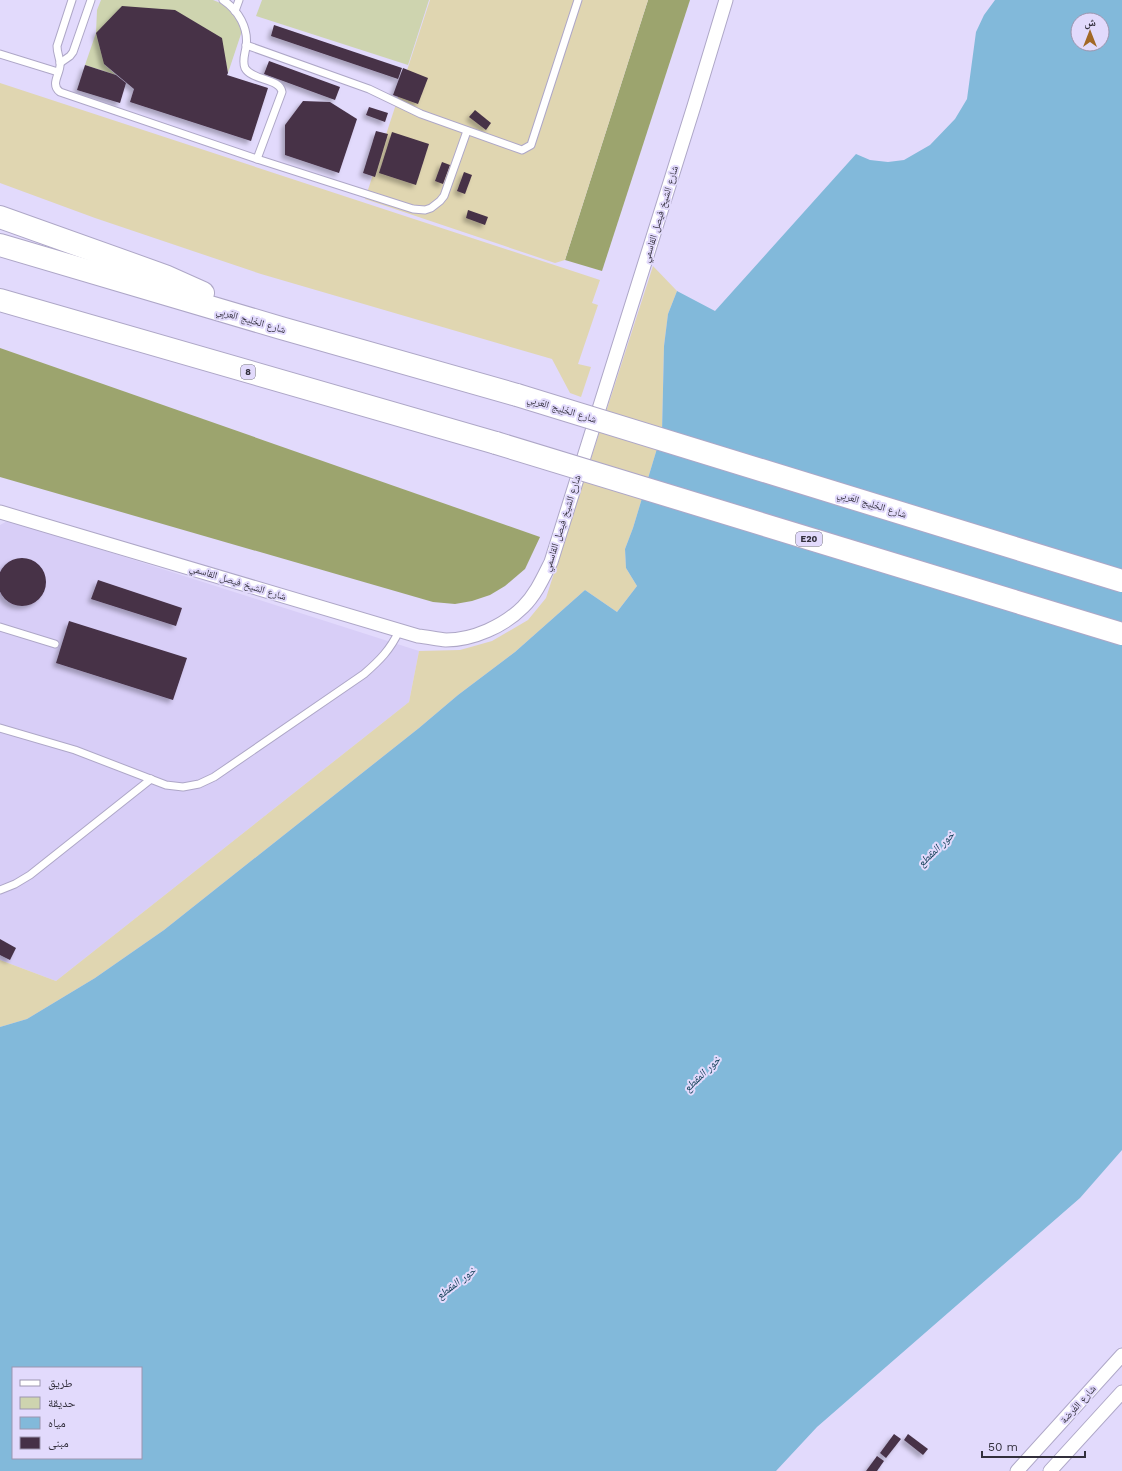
<svg xmlns="http://www.w3.org/2000/svg" width="1122" height="1471" viewBox="0 0 1122 1471" font-family="'Work Sans','Noto Naskh Arabic',sans-serif">
<defs>
<filter id="shadow"><feDropShadow dx="-3.5" dy="3.5" stdDeviation="2" flood-color="#0004"/></filter>
</defs>
<rect width="100%" height="100%" fill="#e2dafc"/>
<!-- built -->
<polygon fill="#d8cef7" points="9,520 419,651 409,702 56,981 0,960 0,525"/>
<!-- green -->
<g fill="#ced4af">
<polygon points="101,0 213,0 235,9 243,28 228,73 221,38 104,64 116,75 85,65 96,33 97,10"/>
<polygon points="262,0 429,0 408,65 256,16"/>
</g>
<!-- forest -->
<g fill="#9ca46e">
<polygon points="648,0 690,0 602,271 565,260"/>
<polygon points="0,348 540,537 525,569 505,586 490,595 472,601 455,604 433,602 0,477"/>
</g>
<!-- sand -->
<g fill="#e0d6b1">
<polygon points="430,0 648,0 565,260 555,263 365,199"/>
<polygon points="0,83 600,280 592,303 598,305 578,364 591,367 581,397 570,393 552,359 261,274 95,218 0,183"/>
<polygon points="653,266 677,291 668,314 664,346 662,432 633,528 625,549 626,568 637,586 617,612 585,590 515,652 458,695 419,728 164,930 95,978 27,1019 0,1027 0,960 56,981 409,702 419,651 460,650 492,641 528,620 546,598"/>
</g>
<!-- water -->
<path fill="#82b9da" fill-rule="evenodd" d="M995,0H1122V1150L1080,1198L817,1427L776,1471H0V1027L27,1019L95,978L164,930L419,728L458,695L515,652L585,590L617,612L637,586L626,568L625,549L633,528L662,432L664,346L668,314L677,291L715,311L856,154L870,160L888,162L904,160L930,145L955,119L967,99L976,32L984,15ZM1078,20H1102V44H1078ZM13,1368H141V1458H13Z"/>
<!-- building -->
<g fill="#463147" filter="url(#shadow)">
<polygon points="122,6 175,10 222,38 228,73 227,75 268,88 251,141 130,102 134,89 104,64 96,33"/>
<polygon points="274,25 402,68 398,79 271,36"/>
<polygon points="269,61 340,87 335,100 264,74"/>
<polygon points="85,65 116,75 126,83 120,103 77,90"/>
<polygon points="403,68 428,78 418,104 393,95"/>
<polygon points="303,101 330,102 357,119 339,173 285,155 285,125"/>
<polygon points="369,107 388,113 385,122 366,115"/>
<polygon points="475,110 491,123 486,130 469,117"/>
<polygon points="376,131 388,134 375,177 363,173"/>
<polygon points="392,132 429,144 416,185 379,173"/>
<polygon points="442,162 450,165 443,184 435,181"/>
<polygon points="464,172 472,175 465,194 457,191"/>
<polygon points="468,210 488,217 485,225 466,218"/>
<circle cx="22" cy="582" r="24"/>
<polygon points="98,580 182,608 176,626 91,599"/>
<polygon points="69,621 187,658 173,700 56,663"/>
<polygon points="0,939 16,948 10,960 0,955"/>
<polygon points="894,1434 901,1439 886,1458 880,1453"/>
<polygon points="908,1434 928,1449 923,1455 904,1440"/>
<polygon points="877,1456 884,1461 877,1471 866,1471"/>
</g>
<g fill="none" stroke-linecap="round" stroke-linejoin="round">
<defs>
<g id="lane">
<path d="M72,0L57,46C57,52 59,56 60,62C62,72 49,84 60,92L257,159L413,209L425,210L431,208L440,201L444,196L467,131"/>
<path d="M223,0C238,10 249,28 246,47C245,54 242,61 245,68C252,81 280,78 282,92L257,159"/>
<polyline points="235,11 239,0"/>
<polyline points="246,45 369,89 421,114 522,150 531,145 578,0"/>
<polyline points="0,54 58,72"/>
<polyline points="60,63 70,56 73,52 91,0"/>
<polyline points="0,627 55,644"/>
<path d="M0,728L75,750L166,785L183,787L199,784L214,777L364,674C380,660 390,650 399,631"/>
<polyline points="0,890 15,884 30,875 151,779"/>
</g>
<g id="street">
<path d="M0,512L418,636C427,637 437,639 446,640C473,640 504,626 523,607C536,594 543,578 551,562L694,106L726,0"/>
<polyline points="1017,1471 1122,1355"/>
<polyline points="1050,1471 1122,1392"/>
</g>
<g id="highway">
<polyline points="0,217 165,276 203,293"/>
<polyline points="0,245 281,328 517,395"/>
<polyline points="0,300 496,443"/>
</g>
</defs>
<!-- lane casing -->
<use href="#lane" stroke="#aea7c7" stroke-width="9"/>
<!-- street casing -->
<use href="#street" stroke="#aea7c7" stroke-width="15"/>
<!-- highway casing -->
<use href="#highway" stroke="#aea7c7" stroke-width="24"/>
<!-- lane -->
<use href="#lane" stroke="#fff" stroke-width="7"/>
<!-- street -->
<use href="#street" stroke="#fff" stroke-width="13"/>
<!-- highway -->
<use href="#highway" stroke="#fff" stroke-width="22"/>
<defs>
<g id="highway-bridge">
<polyline points="517,395 1122,581"/>
<polyline points="496,443 1122,634"/>
</g>
</defs>
<!-- highway-bridge casing -->
<use href="#highway-bridge" stroke="#aea7c7" stroke-width="24" stroke-linecap="butt"/>
<!-- highway-bridge -->
<use href="#highway-bridge" stroke="#fff" stroke-width="22"/>
</g>
<g text-anchor="middle" dominant-baseline="central" stroke-width="4" stroke-linejoin="round" paint-order="stroke">
<!-- shield labels -->
<g fill="#e2dafc" stroke="#676276" stroke-width="1">
<rect x="241" y="365" width="14" height="14" rx="3"/>
<rect x="796" y="532" width="26" height="14" rx="3"/>
</g>
<g font-size="9" font-weight="bold" fill="#322f3c">
<text x="248" y="372">8</text>
<text x="809" y="539">E20</text>
</g>
<!-- street labels -->
<g font-size="10" fill="#322f3c" stroke="#e2dafc">
<text transform="translate(660 214) rotate(-73)">شارع الشيخ فيصل القاسمي</text>
<text transform="translate(251 320) rotate(16)">شارع الخَلِيج العَربِي</text>
<text transform="translate(562 409) rotate(17)">شارع الخَلِيج العَربِي</text>
<text transform="translate(872 504) rotate(17)">شارع الخَلِيج العَربِي</text>
<text transform="translate(562 523) rotate(-72)">شارع الشيخ فيصل القاسمي</text>
<text transform="translate(238 582) rotate(17)">شارع الشيخ فيصل القاسمي</text>
<text transform="translate(1078 1404) rotate(-48)">شارع الفَرضة</text>
</g>
<!-- water labels -->
<g font-size="11" font-style="italic" fill="#0d3b52" stroke="#e2dafc">
<text transform="translate(936 849) rotate(-44)">خور المقطع</text>
<text transform="translate(702 1074) rotate(-44)">خور المقطع</text>
<text transform="translate(456 1283) rotate(-37)">خور المقطع</text>
</g>
</g>
<!-- legend -->
<rect x="12" y="1367" width="130" height="92" fill="#e2dafc" stroke="#9c96af"/>
<rect x="20" y="1380" width="20" height="6" fill="#ffffff" stroke="#9c96af"/>
<text x="48" y="1387" font-size="12" fill="#322f3c">طريق</text>
<rect x="20" y="1397" width="20" height="12" fill="#ced4af" stroke="#9c96af"/>
<text x="48" y="1407" font-size="12" fill="#322f3c">حديقة</text>
<rect x="20" y="1417" width="20" height="12" fill="#82b9da" stroke="#9c96af"/>
<text x="48" y="1427" font-size="12" fill="#322f3c">مياه</text>
<rect x="20" y="1437" width="20" height="12" fill="#463147" stroke="#9c96af"/>
<text x="48" y="1447" font-size="12" fill="#322f3c">مبنى</text>
<!-- north arrow -->
<g transform="translate(1090 32)"><circle r="19" fill="#e2dafc" stroke="#9c96af"/>
<path d="M0-3L7 15L0 10L-7 15Z" fill="#a26827"/>
<text y="-6" font-size="11" font-weight="bold" text-anchor="middle" fill="#322f3c">ش</text>
</g>
<!-- scale -->
<path d="M982 1451v6h103v-6" fill="none" stroke="#322f3c" stroke-width="2"/>
<text x="988" y="1451" font-size="12" fill="#322f3c" stroke="#e2dafc" stroke-width="3" paint-order="stroke">50 m</text>
</svg>
